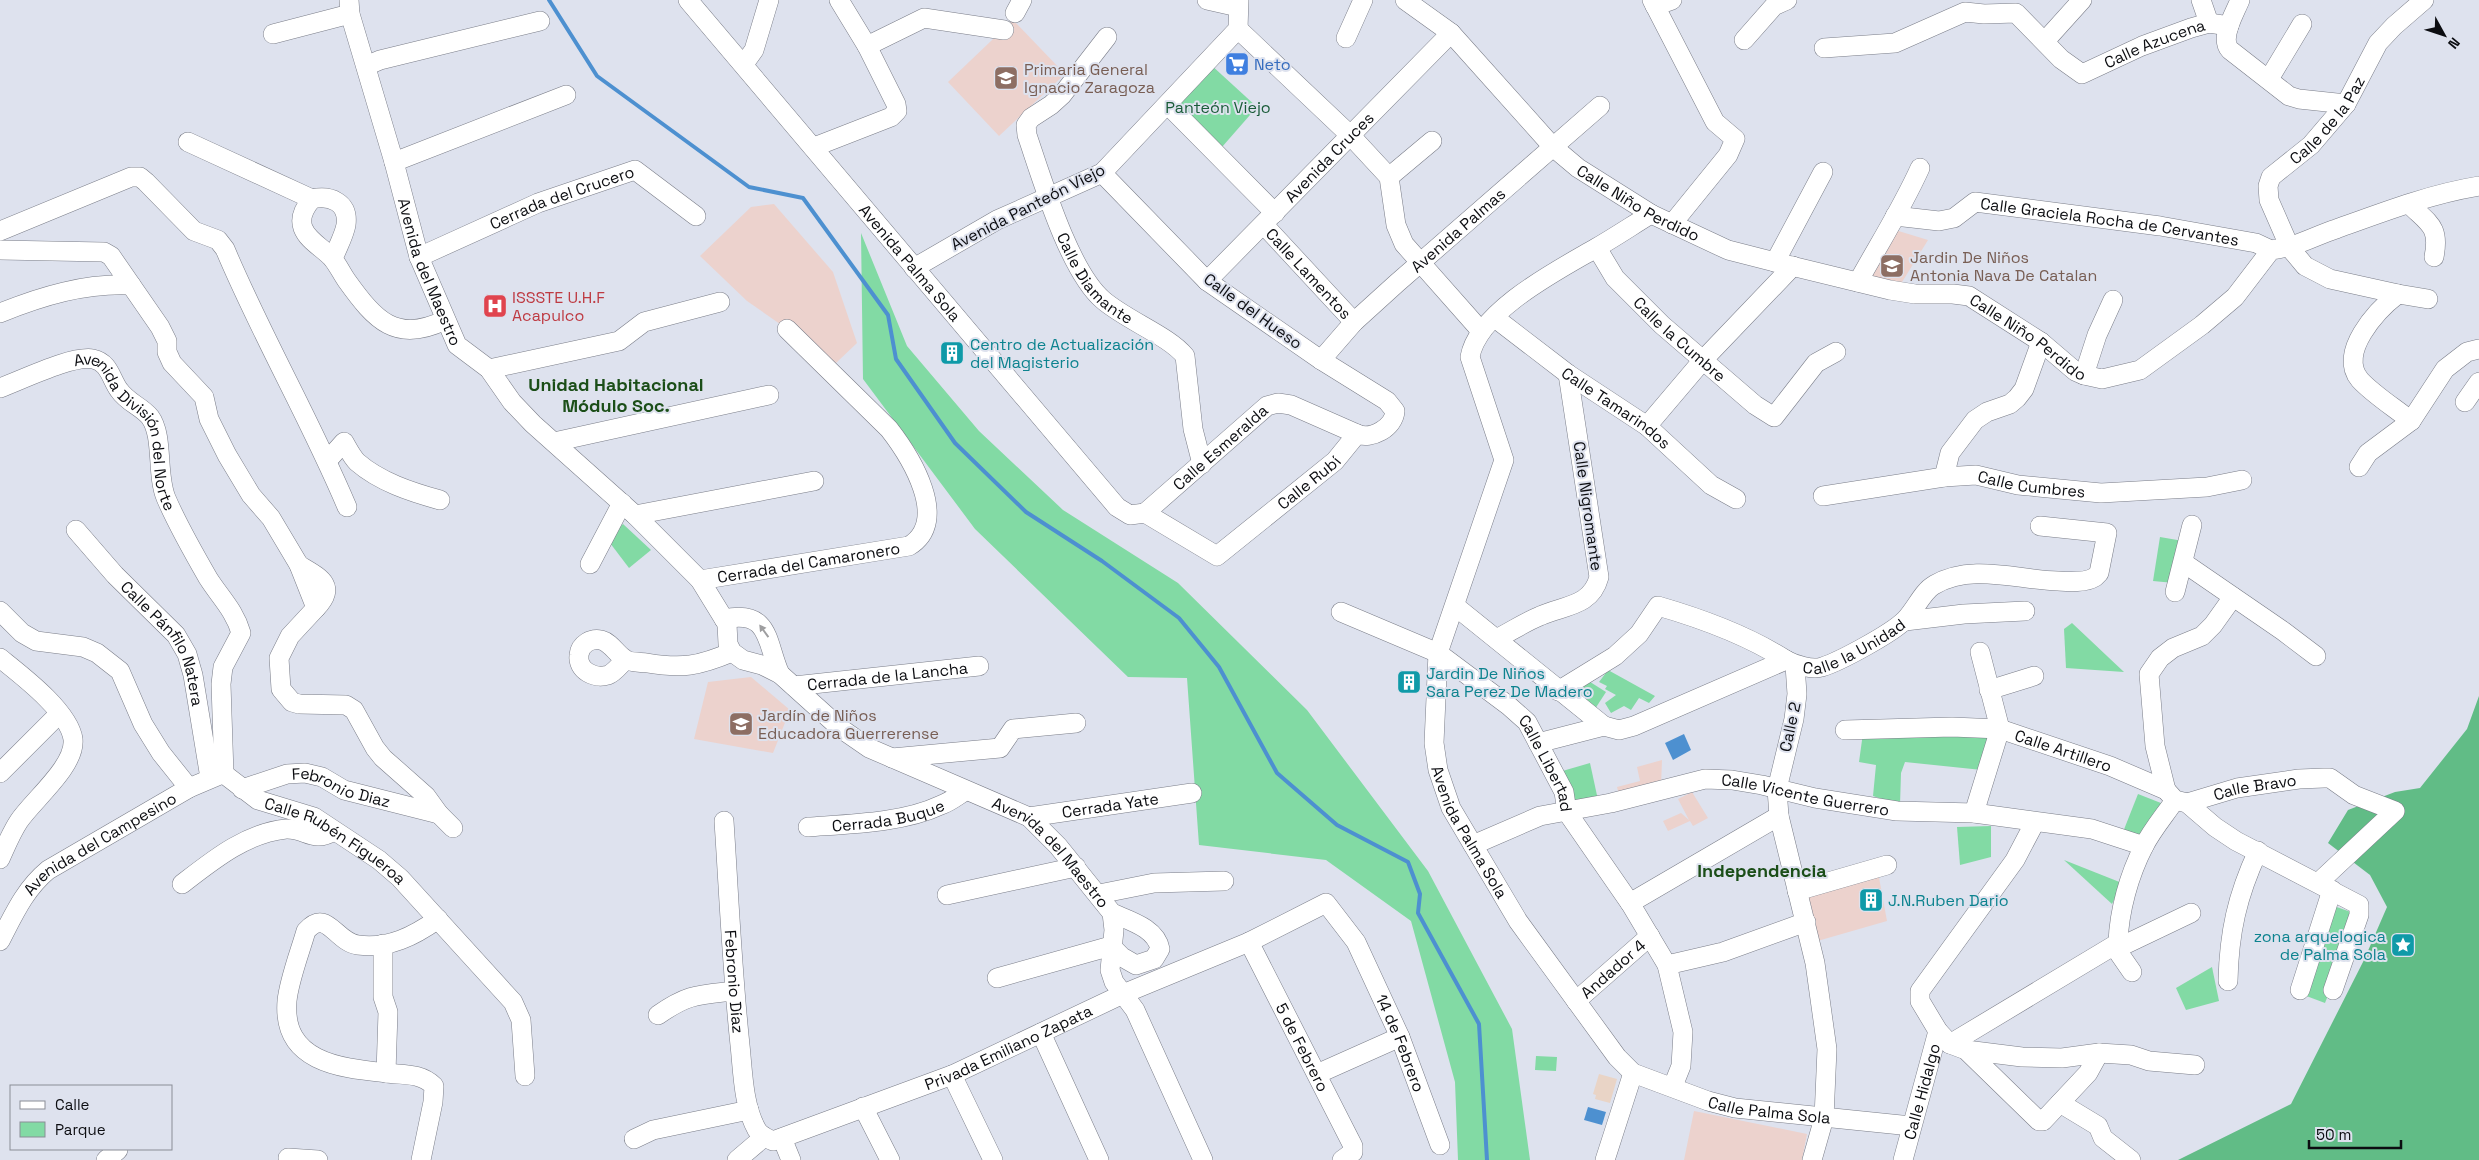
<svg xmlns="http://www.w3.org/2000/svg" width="2479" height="1160" viewBox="0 0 2479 1160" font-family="'Space Grotesk',sans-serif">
<rect width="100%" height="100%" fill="#dee2ee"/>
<!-- industrial -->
<polygon fill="#e9d4c6" points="1599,1074 1617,1079 1610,1103 1595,1099 1596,1095 1593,1094"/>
<!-- education -->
<g fill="#ecd2cd">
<polygon points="1013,20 1065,74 999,136 948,82"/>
<polygon points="774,204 833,272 857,343 836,363 747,301 700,256 751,207"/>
<polygon points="1892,229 1928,240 1899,287 1866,276"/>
<polygon points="751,677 790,710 773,753 694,739 708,682"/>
<polygon points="1662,760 1661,786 1619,795 1617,787 1640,781 1637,767"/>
<polygon points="1692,792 1708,818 1693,826 1690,821 1668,831 1663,821 1681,813 1689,820 1678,799"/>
<polygon points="1878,872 1887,921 1814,942 1802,894"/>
<polygon points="1694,1111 1807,1134 1802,1160 1684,1160"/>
</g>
<!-- green -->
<g fill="#82daa4">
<polygon points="1210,64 1257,107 1222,147 1176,102"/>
<polygon points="861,233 907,346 979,431 1063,510 1178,583 1307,710 1428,871 1512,1029 1530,1160 1458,1160 1455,1082 1411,921 1326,860 1199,845 1187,678 1128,677 975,529 863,379"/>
<polygon points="623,524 651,550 629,568 607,539"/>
<polygon points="2160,537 2183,541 2174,583 2153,581"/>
<polygon points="2072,623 2124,672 2066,668 2064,629"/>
<polygon points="1608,670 1655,696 1649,703 1639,698 1631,710 1624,706 1611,713 1605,703 1616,695 1605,689 1607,686 1599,682"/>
<polygon points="1587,680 1606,692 1595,709 1575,696"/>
<polygon points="1994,732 1982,770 1905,762 1901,773 1900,805 1873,796 1876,765 1859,762 1863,733"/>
<polygon points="1590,763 1598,800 1576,805 1559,772"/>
<polygon points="2138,794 2166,805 2144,843 2121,837"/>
<polygon points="1991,826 1991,857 1960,865 1957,827"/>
<polygon points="2064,860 2122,883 2112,904"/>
<polygon points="2334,906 2359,915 2325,1003 2301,994"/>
<polygon points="2212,967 2219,1001 2186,1010 2176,988"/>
<polygon points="1536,1056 1557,1057 1556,1071 1535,1070"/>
</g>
<!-- forest -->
<polygon fill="#61bc86" points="2479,696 2479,1160 2178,1160 2291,1104 2364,960 2387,907 2370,875 2328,843 2348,810 2395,792 2420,788 2467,729"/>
<!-- water -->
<g fill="#4d90d0">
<polygon points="1684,734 1691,750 1673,760 1665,743"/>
<polygon points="1588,1107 1606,1112 1602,1125 1584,1120"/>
</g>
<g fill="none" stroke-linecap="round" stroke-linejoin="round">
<!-- stream -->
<polyline stroke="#4d90d0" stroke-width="4" points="549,0 597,76 749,187 803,198 888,315 896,359 955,443 1026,512 1102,561 1179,618 1219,667 1277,773 1337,825 1408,862 1420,894 1418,913 1479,1024 1487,1160"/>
<defs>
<g id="minor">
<path id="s1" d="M349,0L350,14L394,162L419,257L457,345L489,369L512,402L533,424L635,515L700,580L727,624L728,644L732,652L743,660L762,665L780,674L840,728L869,748L1029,817L1058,846L1112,913L1114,930L1110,970L1114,982L1135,1010L1203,1160"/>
<path id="s2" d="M688,0L1117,507L1130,515L1145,513L1217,556L1335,461L1357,434C1371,440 1394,428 1395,411L1387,401L1321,360L1207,281L1102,173"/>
<polyline points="1207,0 1238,7"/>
<path id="s3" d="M1405,0L1451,33L1553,147L1578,168L1651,214L1728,250L1775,262L1890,290L1915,294H1953L1969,296L2041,342L2075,371L2084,375L2102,379L2140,370L2202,325L2235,297L2271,250C2297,247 2312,237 2336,229C2383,212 2430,194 2479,186"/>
<polyline points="1652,0 1715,122 1735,139 1728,155 1672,224"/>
<polyline points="2201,0 2209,23"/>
<path d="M2240,0C2235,13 2219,38 2230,50L2289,96L2299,99L2346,104"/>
<polyline points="1655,6 1672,0"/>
<polyline points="1015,13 1022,0"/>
<polyline points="1238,29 1351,136 1389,177 1396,225 1404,244 1481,331"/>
<polyline points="273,34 350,14"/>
<path id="s4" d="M1107,37L1062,95L1051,105L1031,118L1026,125L1027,135C1042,179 1069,271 1103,300C1126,320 1169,336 1185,356L1193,429L1202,464"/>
<polyline points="1346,38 1363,0"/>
<polyline points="1744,40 1774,6 1787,0"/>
<polyline points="2045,41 2082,0"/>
<polyline points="867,46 924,18 1004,30"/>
<path id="s5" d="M1824,48L1895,43L1965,12L1984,14L2016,13L2061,59L2082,74L2142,46L2191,28L2209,23L2229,26"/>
<polyline points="744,64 754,50 769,0"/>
<polyline points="366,66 380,60 540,21"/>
<polyline points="2269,79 2302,24"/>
<polyline points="1168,105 1275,213"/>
<polyline points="188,142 312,199"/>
<polyline points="814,147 891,117 897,111 896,104 867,46 839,0"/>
<polyline points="394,162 566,95"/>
<polyline points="1389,177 1432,141"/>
<path d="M2409,204C2429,224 2440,226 2434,257"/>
<path id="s6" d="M1651,214C1633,225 1615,237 1596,248C1558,270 1478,311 1470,357L1504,460L1438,653L1434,743L1438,770L1451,808L1518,921L1617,1057L1633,1073L1708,1101L1735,1108L1911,1126"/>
<path id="s7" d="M1895,216L1939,221L1954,218L1975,202L2160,226L2256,243L2271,250"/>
<path id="s8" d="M1264,225L1354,322"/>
<path d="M0,231L131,177H140L146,182L194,231L218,240L225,249C262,337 310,419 347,507"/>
<path id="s9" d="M1597,248L1615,278L1662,325L1755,405L1774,417L1816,363L1836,352"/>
<polyline points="0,250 104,252 111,256 160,327 167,341 167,352 172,363 204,397 209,419 227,455 251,495 271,518 299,565 316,608 290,636 279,658 281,689 292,702 299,704 346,705 354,710 375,748 383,758 426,796 439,814 453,828"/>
<path id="s10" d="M419,257L538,203L635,170L696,216"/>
<path d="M333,259C337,248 344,236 346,225C349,202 330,195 312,199C305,207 299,217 303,228C308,241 323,248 332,258C338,265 342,274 347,281C375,320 396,344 445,320"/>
<polyline points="1775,262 1823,172"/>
<polyline points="914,268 997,220 1102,173 1238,29 1239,0"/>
<path id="s11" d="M1207,281L1451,33"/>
<path d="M1858,282C1879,244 1902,208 1920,168"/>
<path id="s12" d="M2398,294L2330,279L2305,266L2290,248L2269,200L2268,186L2271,177L2311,145L2346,104L2378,43L2394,26L2424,0"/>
<path d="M0,313C42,296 85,283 131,285"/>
<path id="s13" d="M1495,318L1568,374L1647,426L1711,485L1736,499"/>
<path id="s14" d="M1321,360L1354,322L1397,283L1600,106"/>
<polyline points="489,369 619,341 644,322 720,302"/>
<polyline points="2084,375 2097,335 2113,300"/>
<path id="s15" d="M0,388C22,380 72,355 93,359C109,362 111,379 119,390C128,403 141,406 150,417C164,436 156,474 166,498C178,526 193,552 208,578C220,597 235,611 241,633L223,667L221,684L224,774"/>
<polyline points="2465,402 2479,382"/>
<path d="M2411,421C2395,408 2374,395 2360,380C2337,353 2377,310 2398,294L2428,299"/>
<polyline points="1647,426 1703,360 1793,266"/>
<polyline points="554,442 769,395"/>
<path d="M327,461L344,442C348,449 352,457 357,462C380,482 411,492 440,500"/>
<polyline points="2359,467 2368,453 2411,421 2445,369 2467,352 2479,349"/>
<polyline points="1944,477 1950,453 1975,420 1987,412 2010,404 2017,398 2024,389 2041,342"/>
<path id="s16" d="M1823,496L1944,477L1976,475L2018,485L2101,493L2207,487L2242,480"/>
<path id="s17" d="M1145,513L1267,406L1278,403L1291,405L1357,434"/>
<polyline points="635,515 814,481"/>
<path id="s18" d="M76,530L115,575L176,635L187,654L193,675L210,778"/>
<polyline points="2184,563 2283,631 2316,656"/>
<polyline points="590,564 622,503"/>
<path d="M299,565C319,577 338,585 316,608"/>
<path id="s19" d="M700,580L909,546C951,521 910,456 889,429L787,329"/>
<polyline points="2175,592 2192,525"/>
<polyline points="1455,606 1604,726"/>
<polyline points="0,611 22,633 36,641 83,647 97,653 120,671 143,724 161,753 189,788"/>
<path id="s20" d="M1341,612L1438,653L1509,706L1527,722L1564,792L1567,812L1630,903L1667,965L1683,1032L1681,1066L1673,1086"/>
<path d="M724,619C771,609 766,643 780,674"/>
<polyline points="1905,621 1964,614 2025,611"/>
<path d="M1498,638C1512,631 1525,622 1540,616C1564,605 1591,607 1599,577L1568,374"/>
<path d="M0,658C21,675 69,711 73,739C76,766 33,800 19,821C11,833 6,846 0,859"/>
<path d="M625,660C620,665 614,673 608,675C595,679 577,671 579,655C580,644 591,638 601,640C612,643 616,654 625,659C630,663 641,662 647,663C682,669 699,666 732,652"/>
<polyline points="1795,665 1797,694 1794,719 1777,789 1779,816 1815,963 1827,1049 1824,1118 1812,1160"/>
<path id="s21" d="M794,686L979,666"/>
<polyline points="1989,690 2034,676"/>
<path d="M1558,691L1615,656L1639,634L1658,606C1703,619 1747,635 1786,660"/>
<path id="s22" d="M1845,730L1952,727L2000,729L2110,766L2166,790L2175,800L2187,803L2215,827L2236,841L2359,905V915L2333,990"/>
<path id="s23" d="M1538,743L1604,726L1619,730L1634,726L1786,660C1795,665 1812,670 1822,667C1841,661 1892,633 1905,620C1915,610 1923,591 1934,585C1972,563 2017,580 2058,581C2070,582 2085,583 2095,577L2099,573L2107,533L2040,526"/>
<polyline points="892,758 1000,748 1013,729 1076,723"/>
<polyline points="0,773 59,714"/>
<path id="s24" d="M224,774L258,800L314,817L379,860L400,878L513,1002L521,1020L525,1076"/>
<path id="s25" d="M242,789L287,774L305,773L322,777L344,790L439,814"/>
<polyline points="2166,790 2155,746 2149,674 2160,658 2173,648 2202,636 2213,625 2233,597"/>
<path id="s26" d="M2187,803L2237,788L2299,779L2324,778H2330L2354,795L2395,811L2318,883"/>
<polyline points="1974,813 2000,729 1980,652"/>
<path id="s27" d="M1029,817L1192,793"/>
<path id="s28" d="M724,821C729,896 732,970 740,1045C743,1073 743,1105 757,1130C761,1136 767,1138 773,1141L952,1075L1123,994L1249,942L1326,903L1356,942L1400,1037L1440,1145"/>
<polyline points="2035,822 2015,860 1920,991 1920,1001 1938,1031 1950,1044 1966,1050 2039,1121 2043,1121 2088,1073 2099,1053"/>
<path id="s29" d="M808,827C850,824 903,823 941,805C950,802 957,796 965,791"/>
<path id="s30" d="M1473,845L1540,816L1611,803L1705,779L1732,780L1762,785L1815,798L1897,811L1974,813L2092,829L2144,846"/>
<path d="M182,884C213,860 246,833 286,829C306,828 313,844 334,831"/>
<polyline points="1797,891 1887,865"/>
<polyline points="1099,894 1154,883 1224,881"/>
<polyline points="947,895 1076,867"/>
<polyline points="1630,903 1779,816"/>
<path id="s31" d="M0,941C14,914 25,889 48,870L189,788L222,774"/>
<path id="s32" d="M1249,942L1353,1146V1152L1342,1160"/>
<path d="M2118,943C2119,911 2129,875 2144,846C2152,830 2165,815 2175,800"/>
<polyline points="2118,943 2124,945 2191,913"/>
<polyline points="383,944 383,997 388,1012 386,1073"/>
<polyline points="2114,946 2132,972"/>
<polyline points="1667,965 1723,952 1806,922"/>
<path d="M997,978L1111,946L1122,957L1136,965L1154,959L1160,949C1156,928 1130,921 1112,913"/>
<path d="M2228,981C2229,933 2237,896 2258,851"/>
<polyline points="2300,990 2332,890"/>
<path id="s33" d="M1576,1001L1650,936"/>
<path d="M658,1015C688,994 698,995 734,991"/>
<polyline points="1041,1033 1099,1160"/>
<polyline points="1950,1044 2118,943"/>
<polyline points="1966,1050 2022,1057 2062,1058 2099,1053 2131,1055 2149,1061 2195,1065"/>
<polyline points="1317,1074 1400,1037"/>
<polyline points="952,1075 993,1160"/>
<polyline points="2060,1103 2098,1126 2103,1138 2131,1160"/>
<polyline points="863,1107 890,1160"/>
<polyline points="782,1138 791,1160"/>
<polyline points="634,1139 653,1130 749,1110"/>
<polyline points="288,1158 318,1160"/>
<polyline points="106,1160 118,1150"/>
<path d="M421,1160L433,1102L434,1086C421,1073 404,1075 387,1073C341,1068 282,1063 287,1001C289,980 300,952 306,931C327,907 335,942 358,945C389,949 414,936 438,919"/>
<polyline points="737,1160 764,1137"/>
<polyline points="1605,1160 1633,1073"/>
<path id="s34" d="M1903,1160L1938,1031"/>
</g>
</defs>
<!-- minor casing -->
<use href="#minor" stroke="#7a7d88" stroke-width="20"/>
<!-- minor -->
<use href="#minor" stroke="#fff" stroke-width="19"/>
</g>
<!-- one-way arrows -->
<defs><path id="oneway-solid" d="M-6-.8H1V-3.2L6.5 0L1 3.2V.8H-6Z" transform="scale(1.25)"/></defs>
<use fill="#9e9ea0" href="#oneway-solid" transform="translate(764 631) rotate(-126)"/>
<!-- icons -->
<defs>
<symbol id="supermarket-square" viewBox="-11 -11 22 22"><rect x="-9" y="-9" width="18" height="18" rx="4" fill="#3f7fe0" stroke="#dee2ee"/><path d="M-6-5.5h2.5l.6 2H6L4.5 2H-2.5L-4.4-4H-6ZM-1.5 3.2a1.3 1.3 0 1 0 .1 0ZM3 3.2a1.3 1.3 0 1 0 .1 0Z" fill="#fff"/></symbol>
<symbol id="school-square" viewBox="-11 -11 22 22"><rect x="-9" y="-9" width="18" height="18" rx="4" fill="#8d6e63" stroke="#dee2ee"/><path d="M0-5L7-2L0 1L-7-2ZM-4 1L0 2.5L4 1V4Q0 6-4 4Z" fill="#fff"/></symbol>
<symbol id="hospital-square" viewBox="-11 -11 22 22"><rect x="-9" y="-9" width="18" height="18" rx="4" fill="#e0444e" stroke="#dee2ee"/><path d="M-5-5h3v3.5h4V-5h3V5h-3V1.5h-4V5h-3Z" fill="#fff"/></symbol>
<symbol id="building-square" viewBox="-11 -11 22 22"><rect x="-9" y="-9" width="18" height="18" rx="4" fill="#0f9aa8" stroke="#dee2ee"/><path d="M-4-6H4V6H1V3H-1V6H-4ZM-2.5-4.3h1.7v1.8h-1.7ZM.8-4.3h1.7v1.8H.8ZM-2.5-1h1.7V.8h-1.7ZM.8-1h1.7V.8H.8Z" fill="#fff"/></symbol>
<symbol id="sight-square" viewBox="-11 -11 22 22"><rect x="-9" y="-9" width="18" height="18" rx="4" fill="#0f9aa8" stroke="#dee2ee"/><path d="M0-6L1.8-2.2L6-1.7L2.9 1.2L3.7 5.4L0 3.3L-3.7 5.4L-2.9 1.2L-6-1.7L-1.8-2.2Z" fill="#fff"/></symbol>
</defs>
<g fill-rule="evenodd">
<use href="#supermarket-square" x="1223" y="50" width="28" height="28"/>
<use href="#school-square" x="992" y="64" width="28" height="28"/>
<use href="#school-square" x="1878" y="252" width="28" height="28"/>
<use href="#hospital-square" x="481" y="292" width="28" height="28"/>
<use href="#building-square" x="938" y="339" width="28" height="28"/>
<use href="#building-square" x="1395" y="668" width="28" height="28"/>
<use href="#school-square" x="727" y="710" width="28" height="28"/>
<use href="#building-square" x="1857" y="886" width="28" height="28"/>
<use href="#sight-square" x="2389" y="931" width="28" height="28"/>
</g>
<g text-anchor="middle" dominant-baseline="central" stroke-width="4" stroke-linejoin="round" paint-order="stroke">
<!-- street labels -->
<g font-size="16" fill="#0c0d11" stroke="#dee2ee">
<text stroke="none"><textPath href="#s5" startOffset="368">Calle Azucena</textPath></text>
<text stroke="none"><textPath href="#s12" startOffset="278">Calle de la Paz</textPath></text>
<text stroke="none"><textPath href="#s11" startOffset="174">Avenida Cruces</textPath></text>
<text stroke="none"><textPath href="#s10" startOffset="155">Cerrada del Crucero</textPath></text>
<text stroke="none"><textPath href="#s3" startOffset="312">Calle Niño Perdido</textPath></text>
<text transform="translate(1028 207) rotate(-27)">Avenida Panteón Viejo</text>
<text stroke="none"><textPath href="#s7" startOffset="222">Calle Graciela Rocha de Cervantes</textPath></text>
<text stroke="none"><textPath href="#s14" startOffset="189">Avenida Palmas</textPath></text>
<text stroke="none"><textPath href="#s2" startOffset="344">Avenida Palma Sola</textPath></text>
<text stroke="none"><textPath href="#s1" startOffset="284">Avenida del Maestro</textPath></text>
<text stroke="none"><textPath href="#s8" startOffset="66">Calle Lamentos</textPath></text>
<text stroke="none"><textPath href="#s4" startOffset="292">Calle Diamante</textPath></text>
<text transform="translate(1253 311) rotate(36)">Calle del Hueso</text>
<text stroke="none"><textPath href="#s3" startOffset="732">Calle Niño Perdido</textPath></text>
<text stroke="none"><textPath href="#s9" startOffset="124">Calle la Cumbre</textPath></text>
<text stroke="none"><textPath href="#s13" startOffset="151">Calle Tamarindos</textPath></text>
<text stroke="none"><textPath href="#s15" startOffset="178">Avenida División del Norte</textPath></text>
<text stroke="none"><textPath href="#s17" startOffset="100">Calle Esmeralda</textPath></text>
<text stroke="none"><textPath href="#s2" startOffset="896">Calle Rubí</textPath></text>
<text stroke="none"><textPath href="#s16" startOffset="211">Calle Cumbres</textPath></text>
<text transform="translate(1588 506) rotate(82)">Calle Nigromante</text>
<text stroke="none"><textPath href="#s19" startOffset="110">Cerrada del Camaronero</textPath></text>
<text stroke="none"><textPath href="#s23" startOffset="339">Calle la Unidad</textPath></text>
<text stroke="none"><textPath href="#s18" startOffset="146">Calle Pánfilo Natera</textPath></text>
<text stroke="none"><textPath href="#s21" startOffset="94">Cerrada de la Lancha</textPath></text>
<text transform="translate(1790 727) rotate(-78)">Calle 2</text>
<text stroke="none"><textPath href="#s22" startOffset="222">Calle Artillero</textPath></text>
<text stroke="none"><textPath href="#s20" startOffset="264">Calle Libertad</textPath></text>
<text stroke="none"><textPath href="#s26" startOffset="70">Calle Bravo</textPath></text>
<text stroke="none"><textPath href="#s25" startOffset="104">Febronio Diaz</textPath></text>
<text stroke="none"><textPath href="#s30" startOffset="344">Calle Vicente Guerrero</textPath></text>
<text stroke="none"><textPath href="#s27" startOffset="82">Cerrada Yate</textPath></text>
<text stroke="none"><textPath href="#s29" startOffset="81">Cerrada Buque</textPath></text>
<text stroke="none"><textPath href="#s6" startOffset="735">Avenida Palma Sola</textPath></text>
<text stroke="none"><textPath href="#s24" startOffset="131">Calle Rubén Figueroa</textPath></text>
<text stroke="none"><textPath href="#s31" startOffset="144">Avenida del Campesino</textPath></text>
<text stroke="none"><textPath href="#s1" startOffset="1165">Avenida del Maestro</textPath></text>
<text stroke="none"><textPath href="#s33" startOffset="49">Andador 4</textPath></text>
<text stroke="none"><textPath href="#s28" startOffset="161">Febronio Díaz</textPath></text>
<text stroke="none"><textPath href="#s28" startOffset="1094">14 de Febrero</textPath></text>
<text stroke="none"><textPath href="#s32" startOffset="118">5 de Febrero</textPath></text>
<text stroke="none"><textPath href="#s28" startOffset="585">Privada Emiliano Zapata</textPath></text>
<text stroke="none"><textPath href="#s34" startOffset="71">Calle Hidalgo</textPath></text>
<text stroke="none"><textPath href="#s6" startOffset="1170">Calle Palma Sola</textPath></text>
</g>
<!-- shop labels -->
<g font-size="16" fill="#366cbe" stroke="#dee2ee" text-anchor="start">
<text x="1254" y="64">Neto</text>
</g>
<!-- education labels -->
<g font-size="16" fill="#785e54" stroke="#dee2ee" text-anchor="start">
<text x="1024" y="69">Primaria General<tspan x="1024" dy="18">Ignacio Zaragoza</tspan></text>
<text x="1910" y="257">Jardin De Niños<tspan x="1910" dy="18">Antonia Nava De Catalan</tspan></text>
<text x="758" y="715">Jardín de Niños<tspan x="758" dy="18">Educadora Guerrerense</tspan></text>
</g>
<!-- park labels -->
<g font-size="16" fill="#1a5c39" stroke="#dee2ee">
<text x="1218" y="107">Panteón Viejo</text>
</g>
<!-- health labels -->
<g font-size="16" fill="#be3a42" stroke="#dee2ee" text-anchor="start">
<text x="512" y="297">ISSSTE U.H.F<tspan x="512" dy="18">Acapulco</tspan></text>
</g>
<!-- culture labels -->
<g font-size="16" fill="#0d838f" stroke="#dee2ee" text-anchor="start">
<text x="970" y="344">Centro de Actualización<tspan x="970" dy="18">del Magisterio</tspan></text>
<text x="1426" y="673">Jardin De Niños<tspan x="1426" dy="18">Sara Perez De Madero</tspan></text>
<text x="1888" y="900">J.N.Ruben Dario</text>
<text x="2386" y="936" text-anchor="end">zona arquelogica<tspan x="2386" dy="18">de Palma Sola</tspan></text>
</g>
<!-- neighbourhood labels -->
<g font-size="18" font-weight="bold" fill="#1b4e18" stroke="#dee2ee">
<text x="616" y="384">Unidad Habitacional<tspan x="616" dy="21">Módulo Soc.</tspan></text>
<text x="1762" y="870">Independencia</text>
</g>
</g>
<!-- legend -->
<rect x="10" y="1085" width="162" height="65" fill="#dee2ee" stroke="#8a8d96"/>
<rect x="20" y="1101" width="25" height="8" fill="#ffffff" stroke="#8a8d96"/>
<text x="55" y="1110" font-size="15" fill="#0c0d11">Calle</text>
<rect x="20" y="1122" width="25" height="15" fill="#82daa4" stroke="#8a8d96"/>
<text x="55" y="1135" font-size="15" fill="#0c0d11">Parque</text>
<!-- north arrow -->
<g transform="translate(2444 35) rotate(130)" stroke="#dee2ee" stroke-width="4" paint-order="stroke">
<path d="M0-4L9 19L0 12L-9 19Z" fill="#0c0d11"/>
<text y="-8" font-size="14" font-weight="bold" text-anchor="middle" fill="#0c0d11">N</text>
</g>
<!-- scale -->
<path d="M2309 1140v8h92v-8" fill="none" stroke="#0c0d11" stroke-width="2.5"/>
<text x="2316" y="1140" font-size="15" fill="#0c0d11" stroke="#dee2ee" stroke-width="4" paint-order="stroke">50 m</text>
</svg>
